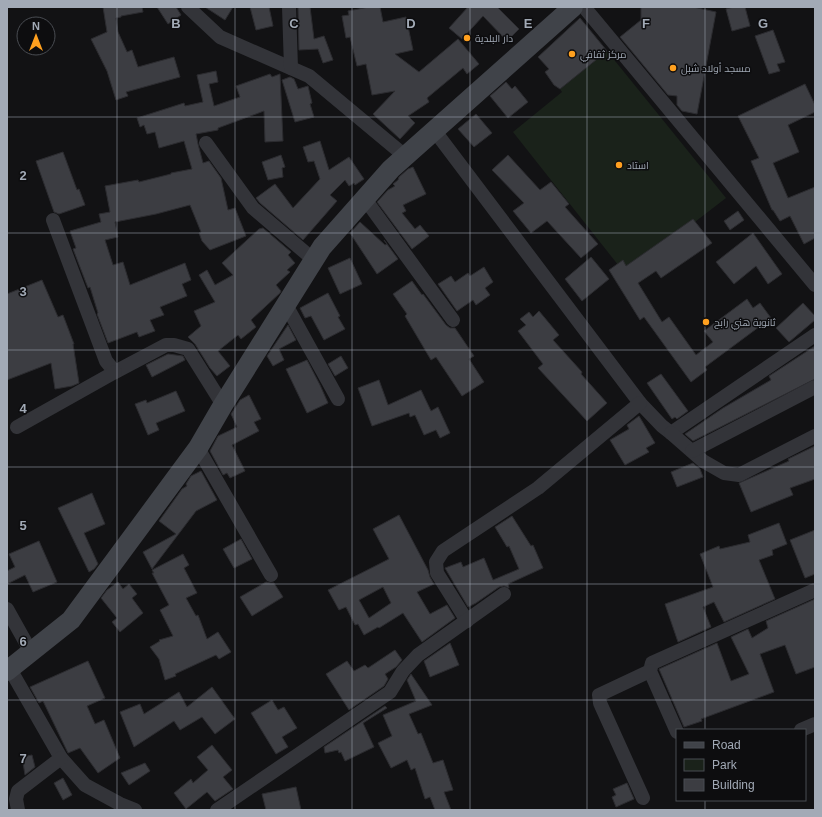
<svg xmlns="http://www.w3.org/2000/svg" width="822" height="817" viewBox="0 0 822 817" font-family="Arial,Cairo,sans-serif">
<rect width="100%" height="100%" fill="#121214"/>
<!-- green -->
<polygon fill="#1a221a" points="607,51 726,198 626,275 513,132 562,92 560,89"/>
<!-- building -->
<g fill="#3c3d42" stroke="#2c2c30" fill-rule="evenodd">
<polygon points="103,7 142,7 143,12 121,16 121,17 116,18 118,32 127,52 132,50 138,67 174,57 180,77 126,92 128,96 116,100 107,71 91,39 107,32"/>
<polygon points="157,7 176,7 181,15 168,24"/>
<polygon points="205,7 233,7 225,20"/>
<polygon points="250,7 269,7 273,26 256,30"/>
<polygon points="298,7 310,7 314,39 324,36 333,60 323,63 318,49 299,50"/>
<polygon points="369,7 380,7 383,22 406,17 413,50 395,54 419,72 458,39 479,64 467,74 463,68 427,98 429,102 408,116 415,123 400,139 373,114 395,91 372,95 366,64 357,66 350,37 346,38 342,16 349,15 348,11"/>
<polygon points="468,7 497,7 519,29 507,41 483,16 462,39 449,28"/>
<polygon points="641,7 693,7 716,12 697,114 682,111 677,105 677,96 668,95 620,37 641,20"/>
<polygon points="734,7 745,7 750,26 732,31 726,9"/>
<polygon points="580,18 607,51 560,89 554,85 545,72 549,69 538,57"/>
<polygon points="773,30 785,62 777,64 780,71 769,74 755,36"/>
<polygon points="216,71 218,82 209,84 214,106 240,97 236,86 270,74 272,77 280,74 283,141 265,142 264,111 218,128 218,130 196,134 198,144 203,163 209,161 221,178 228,210 235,208 246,236 210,250 202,241 199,233 201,232 190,205 156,214 115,222 118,237 105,240 113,265 123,262 130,285 185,263 191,280 182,284 187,296 160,307 164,315 150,320 155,331 139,337 137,332 108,343 97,314 98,313 90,287 88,288 73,249 76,248 70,231 101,222 99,214 110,212 105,186 138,180 139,182 171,174 171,173 192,169 184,141 159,148 155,132 147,134 144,125 140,127 137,118 184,103 185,106 203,102 197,75"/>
<polygon points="290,77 294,79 298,89 308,86 312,103 310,104 314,117 295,122 282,80"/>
<polygon points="506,82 512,89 515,86 528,102 508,118 490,96"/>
<polygon points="805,84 815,105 815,112 788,125 799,152 773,163 788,198 815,187 815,238 804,244 790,216 780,221 773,210 772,210 751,161 759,158 738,116"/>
<polygon points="476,114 492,133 474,147 458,129"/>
<polygon points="320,141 329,170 349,157 364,179 355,185 354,183 349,186 345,180 330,195 337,201 303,240 260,203 256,198 275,184 293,208 320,179 314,161 308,162 303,147"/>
<polygon points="63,152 77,190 79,189 85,205 59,214 54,212 36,161"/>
<polygon points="281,155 285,167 282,168 283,177 268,180 262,162"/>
<polygon points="508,155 540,190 551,182 569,204 565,207 598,244 581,258 547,221 531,233 513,211 524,203 492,170"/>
<polygon points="413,167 426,194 403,205 406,211 402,213 415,229 420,225 429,236 412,249 377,202 388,190 395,186 393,184 398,180 399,177 408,169"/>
<polygon points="738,211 744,220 730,230 724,221"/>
<polygon points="693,219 712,243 661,278 656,271 638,283 662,322 669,317 696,355 713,342 704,331 747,299 753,308 760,303 771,318 705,367 707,370 691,382 644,317 640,320 609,270 623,260 626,266"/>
<polygon points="360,222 385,245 387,244 384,240 398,259 377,274 350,233"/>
<polygon points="263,228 291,252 288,255 295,263 287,270 290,272 276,285 281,291 280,293 251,320 256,327 241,339 238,335 218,351 230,366 217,376 210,368 195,344 188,337 201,326 194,311 215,302 199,275 207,270 215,285 233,275 222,263 259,229"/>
<polygon points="753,233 782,274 768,284 756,266 734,284 716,262"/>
<polygon points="591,257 609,279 582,301 565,279"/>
<polygon points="350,258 362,284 340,294 328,268"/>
<polygon points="484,267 493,282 485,288 490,295 476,305 473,300 457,311 438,284 451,276 455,282 468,273 470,276"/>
<polygon points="42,280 58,317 63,315 74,344 73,344 79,383 72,386 55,389 51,363 7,380 7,294"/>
<polygon points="412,281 422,295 423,294 446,325 450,328 455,328 474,356 469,359 484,382 462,396 436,357 431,360 405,316 407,314 393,294"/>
<polygon points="328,293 340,316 338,317 345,329 324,340 311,316 305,318 300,308"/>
<polygon points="803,303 815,316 815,320 789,342 776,328"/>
<polygon points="539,311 559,335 553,340 582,372 581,374 607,403 587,421 538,368 543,364 518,331 526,325 520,319 529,312 533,317"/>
<polygon points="288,325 296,340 279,349 284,360 273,366 267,356"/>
<polygon points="815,346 815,379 693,441 686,435 685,434 723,408 771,380 769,376"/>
<polygon points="168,354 183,356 185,360 152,377 146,365"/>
<polygon points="341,356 348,368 335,376 328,364"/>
<polygon points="307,360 320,385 328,403 307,413 286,369"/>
<polygon points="661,374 688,411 677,419 675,417 672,419 647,383"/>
<polygon points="379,380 388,405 421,390 431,411 438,407 450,433 440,438 436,430 424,435 415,415 410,417 409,413 372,426 358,388"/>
<polygon points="176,391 185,411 156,423 159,430 148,435 135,404 146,400 147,403"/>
<polygon points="249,395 261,419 254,422 259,431 232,445 245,471 230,478 227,473 223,475 210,451 218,436 237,427 231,414 240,400"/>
<polygon points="639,416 655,443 646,448 649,452 625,465 610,440 629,429 627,425"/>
<polygon points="815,446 815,479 790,488 793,495 751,512 739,483 789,461 788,459"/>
<polygon points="693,463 700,469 703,477 677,487 671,472"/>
<polygon points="201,471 217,500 196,511 152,569 143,552 176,534 159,521 182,489 187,486 186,484 191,476"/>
<polygon points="92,493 105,524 84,533 98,564 94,569 89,572 58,508"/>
<path d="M399,515L428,570L430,577L434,584L417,592L430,614L447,605L455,618L422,642L403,613L379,628L378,627L364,635L358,624L355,625L346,607L339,610L328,590L389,559L373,529ZM383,587L391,603L369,618L359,600Z"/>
<polygon points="512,516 531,546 533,545 543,568 508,584 509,588 504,586 499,587 476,603 468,607 445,568 461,562 463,567 484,558 493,580 519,569 509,546 507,547 495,527"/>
<polygon points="779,523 787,544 772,550 773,555 759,560 775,599 724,622 714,602 703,607 711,627 678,642 665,604 713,587 700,554 719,546 720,549 750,542 748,535"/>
<polygon points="815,530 815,574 805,578 790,540"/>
<polygon points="241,539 252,559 234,568 223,549"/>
<polygon points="39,541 57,582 33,592 25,575 7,584 7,571 15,567 9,554"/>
<polygon points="183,554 189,565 184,568 197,593 186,598 196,616 198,615 207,639 218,632 231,652 219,659 216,655 175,674 176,676 165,680 159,659 150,647 160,641 159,640 173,636 160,610 169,605 152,573 154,573 152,570"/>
<polygon points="118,582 123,589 129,584 137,594 132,598 143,613 120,632 112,622 117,618 101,598 107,590"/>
<polygon points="266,582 271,583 274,583 283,597 252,616 240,597"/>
<polygon points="815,599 815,667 796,674 785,645 760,654 774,692 701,719 702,721 684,727 659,669 717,643 731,681 749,674 731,637 748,629 752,638 768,628 766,621"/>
<polygon points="450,643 459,665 430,677 424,661"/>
<polygon points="395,650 402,660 396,667 385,674 388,679 384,686 349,710 326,674 347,661 354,671 365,665 368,668"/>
<polygon points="88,661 105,698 87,706 95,724 104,720 120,758 98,773 80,748 68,753 43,701 39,703 30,687"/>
<polygon points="411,674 432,705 409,714 418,734 421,733 433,763 443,760 453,790 444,792 451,810 435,810 430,797 425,799 415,768 411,770 407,760 391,768 378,743 392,736 383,715 416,701 407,680"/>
<polygon points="212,687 235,719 215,734 202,717 180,730 174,721 134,747 120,712 140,704 144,714 179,692 187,707"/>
<polygon points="272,700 278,710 284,707 297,728 282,737 288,747 276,754 251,713"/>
<polygon points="385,706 387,708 363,723 374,747 345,761 341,752 339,753 338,750 325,753 324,747"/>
<polygon points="212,745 232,770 223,777 233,789 215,801 207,792 186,809 174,793 191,779 193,783 208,770 197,757"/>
<polygon points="32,755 35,767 25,775 22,757"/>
<polygon points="145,763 150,771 129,785 121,773"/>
<polygon points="63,778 72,795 63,800 54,783"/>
<polygon points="627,783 634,799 616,807 612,797 616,795 613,789"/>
<polygon points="296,787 301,810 266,810 262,794"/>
</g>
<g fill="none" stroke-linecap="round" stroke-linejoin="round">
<!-- street -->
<g stroke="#333439" stroke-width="14">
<polyline points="188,7 220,37 309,76 405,156"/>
<polyline points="289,7 291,68"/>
<polyline points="584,7 815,285"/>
<polyline points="434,130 640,403 662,426 671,433 815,335"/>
<polyline points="206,143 253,208 314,260"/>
<polyline points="365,199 453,320"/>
<polyline points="53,220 106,361 115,372 166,345 174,345 188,349 223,405"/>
<polyline points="286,305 338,399"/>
<polyline points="17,427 115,372"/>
<polyline points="671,433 703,461 724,473 739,475 815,436"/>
<polyline points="198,448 271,575"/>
<polyline points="692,451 815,387"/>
<polyline points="7,609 31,652"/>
<polyline points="467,621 437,573 436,562 443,551 538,488 640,403"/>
<polyline points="10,669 61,758 85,785 120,804 135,810"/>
<polyline points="801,730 815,724"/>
<polyline points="677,732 650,671 652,663 815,590"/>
<polyline points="643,798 600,703 599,695 650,671"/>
<polyline points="18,810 16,799 18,791 61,758"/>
<polyline points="217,810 390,692 403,671 418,655 504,594"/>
</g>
<!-- secondary -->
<polyline stroke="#404349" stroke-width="20" points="7,671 71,620 198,448 223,405 322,247 391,169 573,7"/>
</g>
<!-- grid -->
<path fill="none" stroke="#a2aab6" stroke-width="1" stroke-opacity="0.55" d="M117,7V810M235,7V810M352,7V810M470,7V810M587,7V810M705,7V730M7,117H815M7,233H815M7,350H815M7,467H815M7,584H815M7,700H815M705,800V810"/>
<!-- markers -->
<g fill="#ffa01f" stroke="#0d0d0f" stroke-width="1.5">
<circle cx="467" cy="38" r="4"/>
<circle cx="572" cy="54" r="4"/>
<circle cx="673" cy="68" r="4"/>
<circle cx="619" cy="165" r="4"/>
<circle cx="706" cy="322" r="4"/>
</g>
<g text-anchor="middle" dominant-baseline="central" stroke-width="3" stroke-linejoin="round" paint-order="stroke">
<!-- poi labels -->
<g font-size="10" fill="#a2aab6" stroke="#0d0d0f" text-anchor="start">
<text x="475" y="38">دار البلدية</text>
<text x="580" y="54">مركز ثقافي</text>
<text x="681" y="68">مسجد أولاد شبل</text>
<text x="627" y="165">استاد</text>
<text x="714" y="322">ثانوية هني رابح</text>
</g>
</g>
<g font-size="13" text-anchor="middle" font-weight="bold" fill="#a2aab6" stroke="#0d0d0f" stroke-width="3" stroke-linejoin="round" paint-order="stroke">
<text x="176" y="28">B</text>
<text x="294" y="28">C</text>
<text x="411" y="28">D</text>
<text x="528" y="28">E</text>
<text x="646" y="28">F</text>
<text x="763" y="28">G</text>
<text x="23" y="180">2</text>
<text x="23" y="296">3</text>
<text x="23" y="413">4</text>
<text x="23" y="530">5</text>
<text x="23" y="646">6</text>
<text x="23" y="763">7</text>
</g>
<!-- border -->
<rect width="822" height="817" fill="none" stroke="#a2aab6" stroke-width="16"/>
<!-- legend -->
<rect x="676" y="729" width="130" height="72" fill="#0d0d0f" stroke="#494c52"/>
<rect x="684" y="742" width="20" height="6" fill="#404349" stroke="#494c52"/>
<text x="712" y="749" font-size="12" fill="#a2aab6">Road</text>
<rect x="684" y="759" width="20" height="12" fill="#1a221a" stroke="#494c52"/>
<text x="712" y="769" font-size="12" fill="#a2aab6">Park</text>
<rect x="684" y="779" width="20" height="12" fill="#3c3d42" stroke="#494c52"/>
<text x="712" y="789" font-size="12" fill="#a2aab6">Building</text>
<!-- north arrow -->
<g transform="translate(36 36)"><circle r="19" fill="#0d0d0f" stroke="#494c52"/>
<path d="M0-3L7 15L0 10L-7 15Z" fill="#ffa01f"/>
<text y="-6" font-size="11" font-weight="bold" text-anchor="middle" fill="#a2aab6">N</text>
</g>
</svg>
